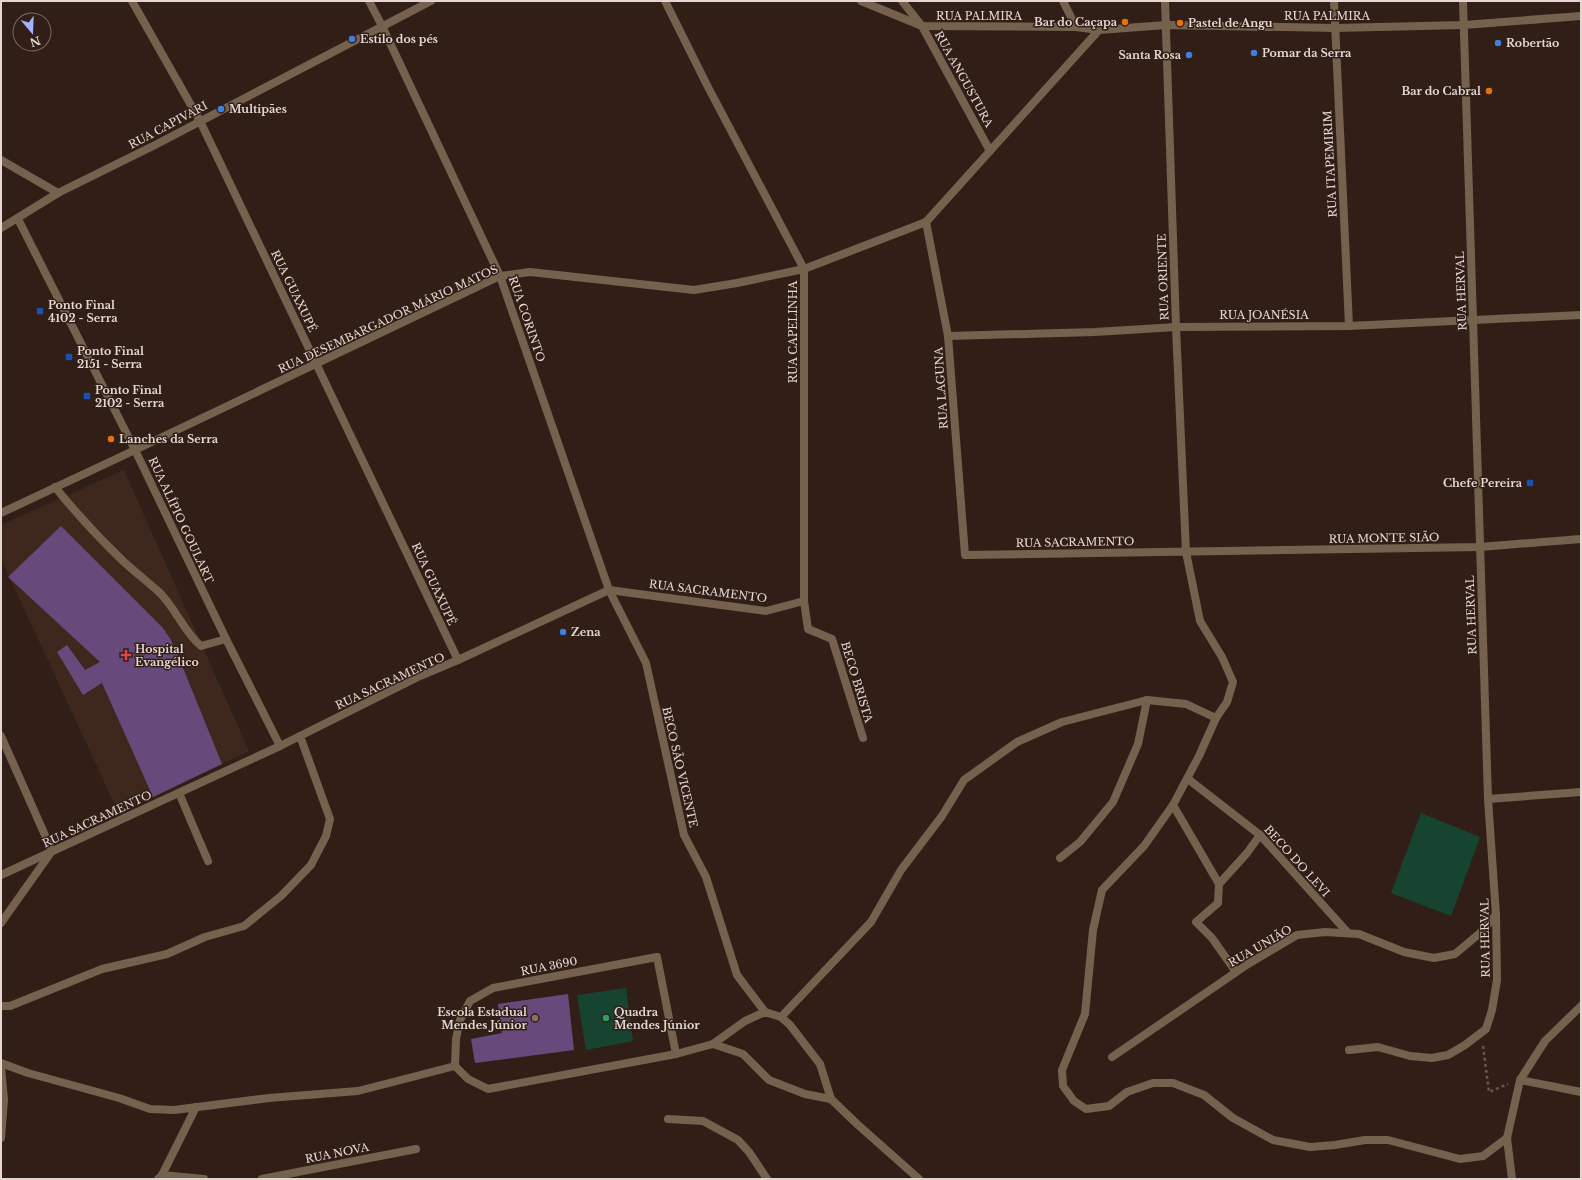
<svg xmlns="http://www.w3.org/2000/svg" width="1582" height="1180" viewBox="0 0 1582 1180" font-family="'Libre Baskerville',serif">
<rect width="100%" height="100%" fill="#311f17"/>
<!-- built -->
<polygon fill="#3e271c" points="124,470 249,751 119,814 1,559 1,525"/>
<!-- green -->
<g fill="#174430">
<polygon points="1421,813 1480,837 1451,916 1391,893"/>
<polygon points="626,988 633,1041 586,1050 577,995"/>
</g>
<!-- building -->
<g fill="#674a7b">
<polygon points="61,526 163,628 171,640 179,658 222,764 153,797 102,683 83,695 57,652 67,645 85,670 100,662 8,577"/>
<polygon points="568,994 574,1050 475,1063 471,1039 502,1033 498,1004"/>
</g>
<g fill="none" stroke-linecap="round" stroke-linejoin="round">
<!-- path -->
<polyline stroke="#685750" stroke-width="2.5" stroke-dasharray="3 3" stroke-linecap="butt" points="1483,1046 1489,1092 1508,1084"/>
<!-- service -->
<g stroke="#75624e" stroke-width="8">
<path d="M55,487C76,513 99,538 123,561C135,572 148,582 160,593C176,609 184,632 201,646L226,639"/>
<polyline points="609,590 646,663 684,835 706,877 737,975 765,1012"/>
<polyline points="804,601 808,629 832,639 863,738"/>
<polyline points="179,793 208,861"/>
<polyline points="1060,858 1080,842 1113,802 1138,744 1147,700"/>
<polyline points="1,923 52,851"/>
<polyline points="1,1006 10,1006 102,969 167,954 205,937 244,926 281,896 311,865"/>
<polyline points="781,1017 871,922 901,870 942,816 964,780 1017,742 1062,722 1147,700 1186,704 1216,718"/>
<polyline points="713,1044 743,1054 769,1080 805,1094 831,1099"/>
<polyline points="1,1063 28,1073 119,1098 150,1109 174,1110 269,1098 358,1091 455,1066 468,1079 488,1089 676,1054 713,1044 745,1021 765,1012 781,1017 790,1025 820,1064 831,1099 857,1124 919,1179"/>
<polyline points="1,1067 4,1100 1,1138"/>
<polyline points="668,1119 703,1121 738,1140 749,1152 767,1179"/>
<polyline points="262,1179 416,1149"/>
</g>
<!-- minor -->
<g stroke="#75624e" stroke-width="8">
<polyline points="132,1 200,121 458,660"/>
<polyline points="369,1 382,26 500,276 609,590"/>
<polyline points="902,1 922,26 990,151"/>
<polyline points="1063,1 1076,27"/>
<polyline points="1165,1 1176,327 1186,552 1200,621 1222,657 1233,682 1227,702 1216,718 1199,756 1173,805 1144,846 1102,890 1093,930 1085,1014 1062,1070 1063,1086 1074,1101 1086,1109 1109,1106 1127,1092 1153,1083 1173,1083 1204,1095 1233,1118 1273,1140 1310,1147 1335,1145 1365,1140 1388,1140 1460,1159 1483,1156 1507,1138"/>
<polyline points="1334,1 1349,326"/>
<polyline points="926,222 948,336 965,555 1480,547 1581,539"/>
<polyline points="948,336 1095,332 1176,327 1349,326 1581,315"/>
<polyline points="1,513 135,450 226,639 280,746"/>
<polyline points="1,736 52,851"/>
<polyline points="300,736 330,819 326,836 311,865"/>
<polyline points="1188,779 1260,835 1348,933"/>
<polyline points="1488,799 1581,792"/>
<polyline points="1173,805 1219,884"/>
<polyline points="1,875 280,746 420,676 458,660 609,590 766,611 804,601 804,269 709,89 665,1"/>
<polyline points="1236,972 1212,938 1196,922 1218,903 1219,884 1247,853 1260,835"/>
<polyline points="1349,1050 1378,1047 1410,1056 1432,1058 1448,1055 1465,1045 1486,1029 1492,1010 1497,980 1496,915 1488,799 1463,1"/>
<polyline points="1112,1057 1248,964 1297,935 1325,932 1359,934 1404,952 1434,958 1455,954 1480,933 1496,915"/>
<polyline points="455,1066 456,1039 460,1020 470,1001 493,988 657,957 676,1054"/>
<polyline points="1520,1080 1581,1092"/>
<polyline points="162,1175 204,1179"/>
<polyline points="158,1179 162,1175 196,1107"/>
<polyline points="1512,1179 1507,1138 1520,1080 1545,1041 1581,1006"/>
</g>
<!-- tertiary -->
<g stroke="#75624e" stroke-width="8">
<polyline points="861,1 922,26 1076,27 1099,30 1166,25 1335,28 1464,25 1581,16"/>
<polyline points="1,160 58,193"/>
<polyline points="18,219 135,450 500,276 530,272 694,290 737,283 804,269 926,222 1099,30"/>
<polyline points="1,228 58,193 155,145 431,1"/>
</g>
</g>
<!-- markers -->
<g fill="#e8710a" stroke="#311f17" stroke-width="1.5">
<circle cx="1125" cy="22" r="4"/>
<circle cx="1180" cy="23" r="4"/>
<circle cx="1489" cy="91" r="4"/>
<circle cx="111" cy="439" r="4"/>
</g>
<g fill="#3f7fe0" stroke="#311f17" stroke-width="1.5">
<circle cx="352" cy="39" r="4"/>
<circle cx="1498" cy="43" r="4"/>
<circle cx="1254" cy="53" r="4"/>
<circle cx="1189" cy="55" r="4"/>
<circle cx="221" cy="109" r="4"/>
<circle cx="563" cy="632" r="4"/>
</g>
<g fill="#1a4fb4" stroke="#311f17" stroke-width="1.5">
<rect x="36" y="307" width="8" height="8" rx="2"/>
<rect x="65" y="353" width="8" height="8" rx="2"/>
<rect x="83" y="392" width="8" height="8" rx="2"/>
<rect x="1526" y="479" width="8" height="8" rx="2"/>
</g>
<path fill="#e0444e" stroke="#311f17" stroke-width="1.5" d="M124 649h4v4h4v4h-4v4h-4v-4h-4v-4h4z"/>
<circle fill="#8d6e63" stroke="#311f17" stroke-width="1.5" cx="535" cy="1018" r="4"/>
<circle fill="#2e9e5b" stroke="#311f17" stroke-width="1.5" cx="606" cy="1018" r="4"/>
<g text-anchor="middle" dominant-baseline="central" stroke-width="3" stroke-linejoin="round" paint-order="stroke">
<!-- street labels -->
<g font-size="11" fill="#e4d7d2" stroke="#311f17">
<text x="979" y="16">RUA PALMIRA</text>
<text x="1327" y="16">RUA PALMIRA</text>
<text transform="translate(964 79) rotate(61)">RUA ANGUSTURA</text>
<text transform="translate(168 125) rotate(-28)">RUA CAPIVARI</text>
<text transform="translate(1330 164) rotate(-93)">RUA ITAPEMIRIM</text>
<text transform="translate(1163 277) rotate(-92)">RUA ORIENTE</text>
<text transform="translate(294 291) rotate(64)">RUA GUAXUPÉ</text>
<text transform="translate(1461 291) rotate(-92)">RUA HERVAL</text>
<text x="1264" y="315">RUA JOANÉSIA</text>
<text transform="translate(388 319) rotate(-25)">RUA DESEMBARGADOR MÁRIO MATOS</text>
<text transform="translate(527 319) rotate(71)">RUA CORINTO</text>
<text transform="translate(793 332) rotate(-90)">RUA CAPELINHA</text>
<text transform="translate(941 388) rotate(-94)">RUA LAGUNA</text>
<text transform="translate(181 520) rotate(65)">RUA ALÍPIO GOULART</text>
<text transform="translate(1384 538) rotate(-1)">RUA MONTE SIÃO</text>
<text transform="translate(1075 542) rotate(-1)">RUA SACRAMENTO</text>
<text transform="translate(434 584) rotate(65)">RUA GUAXUPÉ</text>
<text transform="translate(708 591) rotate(7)">RUA SACRAMENTO</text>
<text transform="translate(1471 615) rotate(-92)">RUA HERVAL</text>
<text transform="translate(390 681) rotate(-25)">RUA SACRAMENTO</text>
<text transform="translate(857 682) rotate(73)">BECO BRISTA</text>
<text transform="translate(680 767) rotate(77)">BECO SÃO VICENTE</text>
<text transform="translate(97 819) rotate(-25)">RUA SACRAMENTO</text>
<text transform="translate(1297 861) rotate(48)">BECO DO LEVI</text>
<text transform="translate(1485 938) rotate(-91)">RUA HERVAL</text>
<text transform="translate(1260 946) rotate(-30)">RUA UNIÃO</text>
<text transform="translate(549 966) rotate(-11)">RUA 3690</text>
<text transform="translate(337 1153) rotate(-11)">RUA NOVA</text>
</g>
<!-- poi labels -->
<g font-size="11" font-weight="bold" fill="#e4d7d2" stroke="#311f17" text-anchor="start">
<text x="1117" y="22" text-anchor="end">Bar do Caçapa</text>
<text x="1188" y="23">Pastel de Angu</text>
<text x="360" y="39">Estilo dos pés</text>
<text x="1506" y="43">Robertão</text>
<text x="1262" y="53">Pomar da Serra</text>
<text x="1181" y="55" text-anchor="end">Santa Rosa</text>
<text x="1481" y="91" text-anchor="end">Bar do Cabral</text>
<text x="229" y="109">Multipães</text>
<text x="48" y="305">Ponto Final<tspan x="48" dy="13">4102 - Serra</tspan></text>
<text x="77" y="351">Ponto Final<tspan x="77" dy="13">2151 - Serra</tspan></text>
<text x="95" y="390">Ponto Final<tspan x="95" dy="13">2102 - Serra</tspan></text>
<text x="119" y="439">Lanches da Serra</text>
<text x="1522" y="483" text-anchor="end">Chefe Pereira</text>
<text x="571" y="632">Zena</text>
<text x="135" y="649">Hospital<tspan x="135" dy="13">Evangélico</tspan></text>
<text x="527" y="1012" text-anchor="end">Escola Estadual<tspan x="527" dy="13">Mendes Júnior</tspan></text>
<text x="614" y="1012">Quadra<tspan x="614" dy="13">Mendes Júnior</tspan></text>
</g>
</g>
<!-- border -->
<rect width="1582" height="1180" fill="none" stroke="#e4d7d2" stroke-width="4"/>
<!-- north arrow -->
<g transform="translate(32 32) rotate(161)"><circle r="19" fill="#311f17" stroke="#796962"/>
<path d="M0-3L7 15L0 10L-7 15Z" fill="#a2b2fd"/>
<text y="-6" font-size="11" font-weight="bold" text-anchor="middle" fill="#e4d7d2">N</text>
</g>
</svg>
